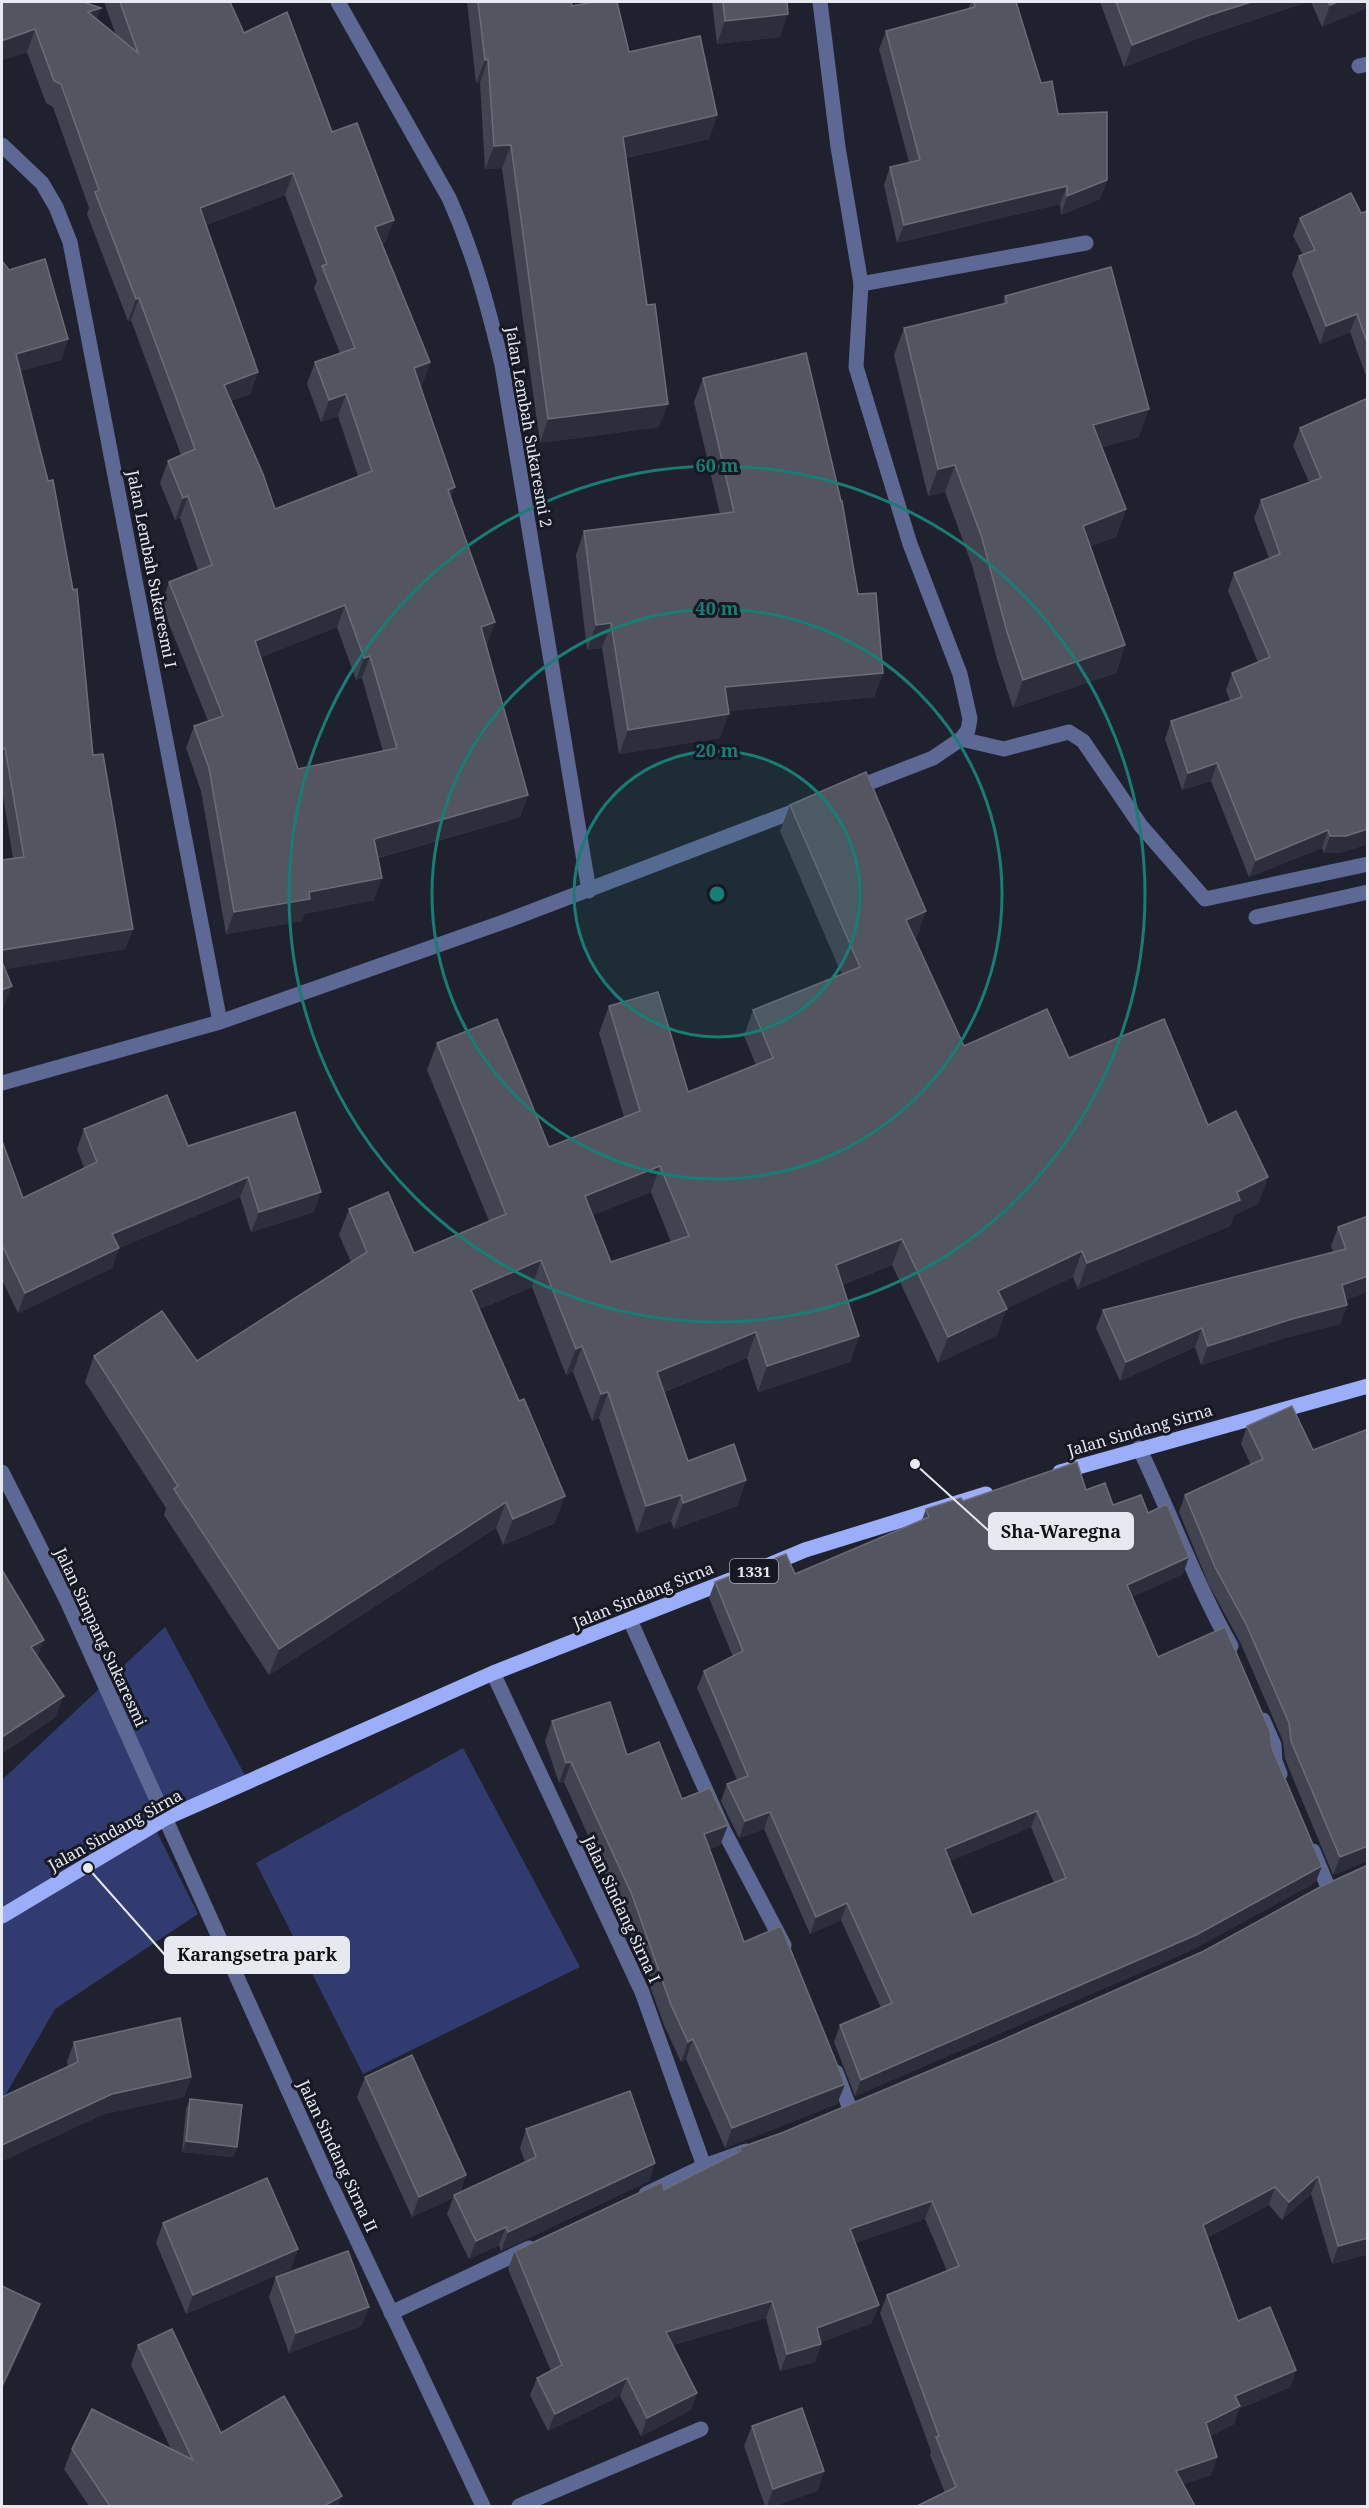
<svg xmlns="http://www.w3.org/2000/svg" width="1369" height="2508" viewBox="0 0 1369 2508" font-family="'Noto Serif',serif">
<rect width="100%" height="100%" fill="#1f222e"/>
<!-- green -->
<g fill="#313b6f">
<polygon points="165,1627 247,1779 152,1822 198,1914 55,2009 2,2101 2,1780"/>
<polygon points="463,1748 580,1967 363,2074 256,1863"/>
</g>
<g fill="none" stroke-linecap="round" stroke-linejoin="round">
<!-- minor -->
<g stroke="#5d6895" stroke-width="15">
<path d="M338,2L449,198C474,254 488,306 502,365L589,891"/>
<polyline points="820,2 838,147 861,284 856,367 910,544 960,674 970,719 968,730 961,739 933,758 853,789"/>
<polyline points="1359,66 1368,64"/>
<polyline points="2,145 42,183 56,207 70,242 220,1022"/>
<polyline points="861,284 1086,243"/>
<polyline points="961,739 1004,749 1069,732 1083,741 1141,826 1205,899 1368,864"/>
<polyline points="1256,917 1368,892"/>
<polyline points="2,1083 220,1022 509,920 805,807"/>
<path d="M1139,1448C1171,1514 1195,1582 1231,1646"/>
<polyline points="2,1472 67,1601 331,2185 483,2506"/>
<polyline points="630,1620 724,1831 784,1945"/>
<polyline points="493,1673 642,1992 704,2166"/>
<polyline points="1263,1720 1274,1745 1275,1761 1280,1774"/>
<polyline points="1313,1851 1328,1887"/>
<polyline points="836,2072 850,2109"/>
<polyline points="646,2194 704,2166 746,2151"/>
<polyline points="391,2313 529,2248"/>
<polyline points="519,2506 701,2429"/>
</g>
<!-- major -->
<g stroke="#9caefa" stroke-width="15">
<polyline points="1060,1472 1368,1386"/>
<polyline points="769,1565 805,1550 986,1494"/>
<polyline points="2,1916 164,1819 493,1673 730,1580"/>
</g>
</g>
<!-- wall -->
<g fill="#414450" fill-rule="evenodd">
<path d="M2,2L101,8L97,19L116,35L104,2H230L244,33L332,132L394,220L385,242L382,244L430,362L422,385H420L451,497L495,622L487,644L486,645L528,795L520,817L378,858L374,900L304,914L302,921L226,934L201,791L186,748L194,726L208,721L161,604L169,582L198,570L180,518L175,520L160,483L168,461L181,455L131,320L128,321L87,214L89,208L53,107L46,103L27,52L2,60ZM285,195L317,281L314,288L340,353L315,362L307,384L321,422L338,416L358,476L275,509L231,401L250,394L258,372L206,225ZM337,627L356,680L362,678L383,751L298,769L261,657Z"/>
<polygon points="467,2 571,2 572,6 629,52 717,115 709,139 626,158 659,427 540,443 502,168 485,169 480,83 476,83"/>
<polygon points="712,2 787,2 780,37 717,44"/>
<polygon points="971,2 1016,2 1041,83 1058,114 1107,180 1100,199 1061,215 1060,204 897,243 884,185 890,167 909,162 879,49 886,31 968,9"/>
<polygon points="1100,2 1308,2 1199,38 1124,67"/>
<polygon points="1311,2 1368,2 1322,27"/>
<polygon points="1368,211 1368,381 1350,332 1320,344 1292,274 1299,256 1303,255 1293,236 1300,218 1361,213"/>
<polygon points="2,261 68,339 61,360 20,371 93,755 133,929 125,949 5,969 4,1007 2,1008 2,860 13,858 2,790"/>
<polygon points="1005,296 1139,437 1102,447 1126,509 1116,537 1090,546 1125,645 1116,673 1013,708 997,659 972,565 945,492 928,496 894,355 904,328 1003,304"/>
<polygon points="703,378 883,673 874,697 728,711 720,738 619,754 602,648 587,650 576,555 584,531 720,514 694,402"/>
<polygon points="1368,398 1368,844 1339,853 1324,853 1322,848 1249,877 1211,781 1182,790 1165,739 1171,721 1230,701 1226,690 1232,673 1258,662 1228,591 1234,573 1269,558 1254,518 1261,500 1309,482 1293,446 1300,428"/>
<path d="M790,805L917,937L915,938L964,1046L1069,1058L1208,1125L1268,1177L1258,1204L1234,1215L1230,1226L1078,1289L1073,1277L1007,1308L997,1335L938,1363L892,1265L842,1285L859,1336L850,1362L758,1392L747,1358L664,1392L688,1461L746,1480L737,1506L674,1529L671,1521L637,1533L599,1418L592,1421L573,1372L566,1375L532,1287L479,1309L555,1523L503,1545L496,1528L269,1675L164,1515L166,1508L85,1382L94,1356L197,1361L351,1262L339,1235L349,1209L414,1253L489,1221L427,1070L437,1043L549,1147L624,1117L599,1033L609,1006L688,1092L756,1065L744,1036L753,1010L842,975L780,831ZM651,1192L671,1242L611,1262L593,1215Z"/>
<polygon points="84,1129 188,1146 314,1212 251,1232 240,1197 119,1248 112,1268 18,1313 2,1280 2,1141 23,1198 84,1168 77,1149"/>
<polygon points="1368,1216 1346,1300 1347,1305 1340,1324 1285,1338 1201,1365 1195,1347 1120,1381 1096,1328 1103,1310 1333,1252 1331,1246 1338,1227"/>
<polygon points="1247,1426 1313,1450 1368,1861 1333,1875 1285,1759 1283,1741 1241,1644 1209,1585 1179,1512 1185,1495 1251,1465 1241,1444"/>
<path d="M1086,1490L1113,1505L1148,1513L1183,1574L1132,1597L1158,1657L1272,1748L1316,1882L1190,1951L855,2096L834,2042L840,2025L881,2008L841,1920L810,1934L764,1829L739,1838L721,1801L727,1784L737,1780L697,1688L704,1671L733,1657L709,1598L715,1582L795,1574L922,1520L926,1509L963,1501ZM1031,1827L1054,1883L972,1915L950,1861Z"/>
<polygon points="552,1721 627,1755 682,1799 728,1825 720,1845 710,1849 744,1942 845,2084 837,2104 725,2148 686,2059 681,2062 664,2025 624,1915 564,1782 559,1783 545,1741"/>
<polygon points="1204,1951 1368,2254 1332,2264 1311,2194 1282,2220 1269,2205 1208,2237 1238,2321 1296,2370 1290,2387 1239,2409 1234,2424 1210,2436 1217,2457 1211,2475 1183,2484 945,2493 930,2455 931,2451 880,2313 887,2295 947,2271 925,2219 855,2243 872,2323 821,2342 821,2344 815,2362 780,2371 766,2318 673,2345 697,2393 691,2410 641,2436 620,2396 548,2431 530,2395 537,2378 551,2371 508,2269 515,2251 664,2190 738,2152 739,2148 784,2132 993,2044"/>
<polygon points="74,2042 191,2077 184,2097 104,2114 2,2161 2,2097 68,2067 67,2062"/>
<polygon points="365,2077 466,2175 460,2193 525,2162 520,2148 526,2129 655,2163 649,2181 501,2251 499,2245 469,2259 447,2214 453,2198 412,2217 357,2097"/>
<polygon points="190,2099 237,2147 233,2157 182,2152 186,2109"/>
<polygon points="163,2223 291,2269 186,2314 156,2243"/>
<polygon points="276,2277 369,2307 361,2326 289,2353 269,2297"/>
<polygon points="138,2345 221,2433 342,2496 338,2506 89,2506 64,2469 72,2449 171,2449 131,2365"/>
<polygon points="752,2426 824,2471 817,2491 774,2506 765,2506 744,2446"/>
</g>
<!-- shaded-wall -->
<g fill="#2c2f3b">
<polygon points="1251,2 1308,2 1199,38 1124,67 1132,45 1207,16"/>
<polygon points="1337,2 1368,2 1368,8 1322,27 1330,5"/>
<polygon points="101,8 93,30 88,12"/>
<polygon points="788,14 780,37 717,44 725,21"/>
<polygon points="35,29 27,52 2,60 2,47 4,40"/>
<polygon points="488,59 480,83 476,83 485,60"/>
<polygon points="717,115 709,139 615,160 623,137"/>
<polygon points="511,145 502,168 485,169 494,146"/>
<polygon points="293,173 285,195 192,230 200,208"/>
<polygon points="1107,180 1100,199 1061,215 1067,196"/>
<polygon points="1067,186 1060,204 897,243 904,225"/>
<polygon points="394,220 385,242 367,249 375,227"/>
<polygon points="139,298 131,320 128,321 136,299"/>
<polygon points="1357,314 1350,332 1320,344 1326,326"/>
<polygon points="68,339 61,360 9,374 16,354"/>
<polygon points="430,362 422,385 406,391 414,368"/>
<polygon points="258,372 250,394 216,407 224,385"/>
<polygon points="346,394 338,416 321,422 329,400"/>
<polygon points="668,404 659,427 540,443 548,419"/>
<polygon points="1149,409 1139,437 1083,452 1093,425"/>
<polygon points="955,465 945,492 928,496 938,469"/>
<polygon points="455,487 447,510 448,490"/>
<polygon points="188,496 180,518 175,520 183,498"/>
<polygon points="1126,509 1116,537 1073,553 1083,526"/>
<polygon points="345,605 337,627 247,663 255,641"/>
<polygon points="495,622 487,644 473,649 481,627"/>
<polygon points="611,623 602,648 587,650 596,625"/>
<polygon points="1125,645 1116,673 1013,708 1023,680"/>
<polygon points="370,656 362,678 356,680 364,658"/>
<polygon points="883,673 874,697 716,712 725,687"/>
<polygon points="729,714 720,738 619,754 628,730"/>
<polygon points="5,748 2,759 2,750"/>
<polygon points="1217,763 1211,781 1182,790 1188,773"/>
<polygon points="528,795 520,817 366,861 374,839"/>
<polygon points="1368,829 1368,844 1339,853 1324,853 1330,836"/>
<polygon points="1328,830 1322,848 1249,877 1256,860"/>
<polygon points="382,878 374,900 304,914 302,921 226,934 234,912 309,892"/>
<polygon points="926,911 917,937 897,946 906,920"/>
<polygon points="133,929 125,949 2,970 2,950"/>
<polygon points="12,986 4,1007 2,1008 2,990"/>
<polygon points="660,1166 651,1192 576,1222 585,1196"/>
<polygon points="248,1177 240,1197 105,1254 112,1234"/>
<polygon points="1268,1177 1258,1204 1234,1215 1230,1226 1078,1289 1087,1263"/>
<polygon points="321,1192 314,1212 251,1232 259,1212"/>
<polygon points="902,1239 892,1265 826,1291 836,1265"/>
<polygon points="119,1248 112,1268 18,1313 25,1293"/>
<polygon points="1082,1251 1073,1277 989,1317 998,1291"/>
<polygon points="541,1260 532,1287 462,1316 471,1290"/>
<polygon points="1368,1276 1368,1292 1335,1304 1342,1285"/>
<polygon points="1347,1305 1340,1324 1285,1338 1201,1365 1208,1346 1292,1319"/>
<polygon points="1007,1309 997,1335 938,1363 948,1337"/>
<polygon points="1202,1328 1195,1347 1120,1381 1126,1362"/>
<polygon points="756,1332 747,1358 648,1398 657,1372"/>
<polygon points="859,1336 850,1362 758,1392 767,1366"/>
<polygon points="582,1346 573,1372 566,1375 576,1349"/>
<polygon points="608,1392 599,1418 592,1421 601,1394"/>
<polygon points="746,1480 737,1506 674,1529 683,1503"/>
<polygon points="681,1495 671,1521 637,1533 646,1506"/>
<polygon points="565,1496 555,1523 503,1545 513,1519"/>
<polygon points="506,1502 496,1528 269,1675 279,1649"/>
<polygon points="1189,1557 1183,1574 1121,1602 1127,1585"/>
<polygon points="44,1640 36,1662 31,1647"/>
<polygon points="64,1696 55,1718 2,1754 2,1737"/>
<polygon points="571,1762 564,1782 559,1783 566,1763"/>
<polygon points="1037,1811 1031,1827 939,1866 945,1849"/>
<polygon points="770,1812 764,1829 739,1838 745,1821"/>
<polygon points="728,1825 720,1845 697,1854 704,1834"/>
<polygon points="1368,1846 1368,1861 1333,1875 1340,1857"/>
<polygon points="1322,1866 1316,1882 1190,1951 855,2096 861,2080"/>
<polygon points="847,1903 841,1920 810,1934 816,1917"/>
<polygon points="693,2039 686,2059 681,2062 688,2042"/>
<polygon points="191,2077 184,2097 104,2114 2,2161 2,2145 112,2094"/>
<polygon points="845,2084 837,2104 725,2148 732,2128"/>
<polygon points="186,2141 237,2147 233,2157 182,2152"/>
<polygon points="655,2163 649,2181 501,2251 508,2232"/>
<polygon points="466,2175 459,2195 454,2195 453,2198 412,2217 419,2197"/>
<polygon points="1318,2176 1311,2194 1282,2220 1289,2202"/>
<polygon points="1275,2187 1269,2205 1197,2242 1203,2225"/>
<polygon points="932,2201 925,2219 844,2247 850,2229"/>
<polygon points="506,2227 499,2245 469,2259 476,2241"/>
<polygon points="1368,2238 1368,2254 1332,2264 1338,2246"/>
<polygon points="298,2249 291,2269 186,2314 193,2295"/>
<polygon points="772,2301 766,2318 659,2349 666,2332"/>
<polygon points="40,2304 33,2324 2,2390 2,2386"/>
<polygon points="879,2305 872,2323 811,2346 817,2328"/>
<polygon points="369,2307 361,2326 289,2353 296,2333"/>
<polygon points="821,2344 815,2362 780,2371 787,2354"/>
<polygon points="1296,2370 1290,2387 1239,2409 1234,2424 1199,2441 1206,2423 1235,2396"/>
<polygon points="627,2378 620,2396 548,2431 555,2414"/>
<polygon points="697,2393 691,2410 641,2436 647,2418"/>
<polygon points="1217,2457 1211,2475 1169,2489 1176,2471"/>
<polygon points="824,2471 817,2491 774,2506 767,2506 773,2489"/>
<polygon points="342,2496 338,2506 324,2506"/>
</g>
<!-- building -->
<g fill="#535661" stroke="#6a6d78" stroke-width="1.5" fill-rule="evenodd">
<path d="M2,2H83L101,8L88,12L138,53L120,2H230L244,33L287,12L332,132L357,123L394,220L375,227L430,362L414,368L455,487L448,490L495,622L481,627L528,795L374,839L382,878L309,892L310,899L234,912L209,768L194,726L223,716L169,582L212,565L188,496L183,498L168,461L195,449L139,298L136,299L95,192L99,190L61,84L54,81L35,29L4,40L2,37ZM293,173L327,264L322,266L355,348L315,362L329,400L346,394L372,471L275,509L263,474L224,385L258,372L200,208ZM345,605L364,658L370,656L397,748L298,769L255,641Z"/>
<polygon points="478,2 571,2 572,6 593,2 617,2 629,52 700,36 717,115 623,137 647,305 655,304 668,404 548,419 511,145 494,146 488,59 485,60"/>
<polygon points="723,2 787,2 788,14 725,21"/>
<polygon points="974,2 1016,2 1041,83 1052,81 1058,114 1107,112 1107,180 1067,196 1067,186 904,225 890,167 920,160 886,31 975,7"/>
<polygon points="1116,2 1251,2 1207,16 1132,45"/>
<polygon points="1328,2 1337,2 1330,5"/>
<polygon points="1351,193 1361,213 1368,211 1368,345 1357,314 1326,326 1299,256 1315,250 1300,218"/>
<polygon points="45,259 68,339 16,354 48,481 53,480 73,590 77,589 93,755 103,754 133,929 2,950 2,860 24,857 5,748 2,750 2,261 9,270"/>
<polygon points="1111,267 1149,409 1093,425 1126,509 1083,526 1125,645 1023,680 1007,632 982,538 955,465 938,469 904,328 1007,303 1005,296"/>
<polygon points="806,353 841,501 842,501 858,594 876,593 883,673 725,687 729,714 628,730 611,623 596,625 584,531 734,512 703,378"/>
<polygon points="1368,398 1368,829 1346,836 1330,836 1328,830 1256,860 1217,763 1188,773 1171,721 1242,697 1232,673 1270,657 1234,573 1280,554 1261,500 1321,478 1300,428"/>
<path d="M866,772L926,911L906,920L964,1046L1047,1009L1069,1058L1164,1019L1208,1125L1236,1111L1268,1177L1237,1192L1240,1200L1087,1263L1082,1251L998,1291L1007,1309L948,1337L902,1239L836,1265L859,1336L767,1366L756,1332L657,1372L688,1461L734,1444L746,1480L683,1503L681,1495L646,1506L608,1392L601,1394L582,1346L576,1349L541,1260L471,1290L519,1401L524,1399L565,1496L513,1519L506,1502L279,1649L174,1489L178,1486L94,1356L162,1311L197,1361L367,1252L349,1209L388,1192L414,1253L506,1214L437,1043L497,1019L549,1147L640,1111L609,1006L658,992L688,1092L773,1058L753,1010L860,967L790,805ZM660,1166L689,1236L611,1262L585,1196Z"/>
<polygon points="2,962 12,986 2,990"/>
<polygon points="167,1095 188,1146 295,1112 321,1192 259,1212 248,1177 112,1234 119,1248 25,1293 2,1245 2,1141 23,1198 97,1162 84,1129"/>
<polygon points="1368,1216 1368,1276 1342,1285 1347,1305 1292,1319 1208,1346 1202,1328 1126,1362 1103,1310 1346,1249 1338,1227"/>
<polygon points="1292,1406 1313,1450 1368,1429 1368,1846 1340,1857 1291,1741 1289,1723 1247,1626 1215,1567 1185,1495 1263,1459 1247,1426"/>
<path d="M1077,1462L1086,1490L1105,1483L1113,1505L1141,1495L1148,1513L1167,1504L1189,1557L1127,1585L1158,1657L1225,1627L1270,1731L1272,1748L1322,1866L1196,1935L861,2080L840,2025L892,2003L847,1903L816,1917L770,1812L745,1821L727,1784L748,1776L704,1671L743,1651L715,1582L786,1554L795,1574L929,1517L926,1509L961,1498L963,1501ZM1037,1811L1066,1878L972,1915L945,1849Z"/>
<polygon points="2,1570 44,1640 31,1647 64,1696 2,1737"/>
<polygon points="610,1702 627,1755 659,1742 682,1799 710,1788 728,1825 704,1834 744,1942 781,1926 845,2084 732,2128 693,2039 688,2042 671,2005 632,1895 571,1762 566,1763 552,1721"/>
<polygon points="1368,1865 1368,2238 1338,2246 1318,2176 1289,2202 1275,2187 1203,2225 1238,2321 1270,2307 1296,2370 1235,2396 1240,2406 1206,2423 1217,2457 1176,2471 1195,2506 917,2506 956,2487 936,2437 939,2436 887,2295 959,2266 932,2201 850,2229 879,2305 817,2328 821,2344 787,2354 772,2301 666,2332 697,2393 647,2418 627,2378 555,2414 537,2378 562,2365 515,2251 662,2182 664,2190 741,2151 739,2148 784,2132 993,2044 1204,1951 1320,1887"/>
<polygon points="180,2018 191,2077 112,2094 2,2145 2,2097 78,2062 74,2042"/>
<polygon points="412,2055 466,2175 419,2197 365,2077"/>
<polygon points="630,2091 655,2163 508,2232 506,2227 476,2241 454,2195 536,2157 526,2129"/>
<polygon points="190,2099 242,2105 237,2147 186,2141"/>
<polygon points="267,2178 298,2249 193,2295 163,2223"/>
<polygon points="348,2251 369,2307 296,2333 276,2277"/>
<polygon points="2,2286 40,2304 2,2386"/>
<polygon points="172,2329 221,2433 284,2396 342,2496 324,2506 110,2506 72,2449 92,2409 193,2460 138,2345"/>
<polygon points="802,2408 824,2471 773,2489 752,2426"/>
</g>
<!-- distance rings -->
<circle cx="717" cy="894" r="143" fill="#1a7c75" fill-opacity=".12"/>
<g fill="none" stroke="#1a7c75" stroke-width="3">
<circle cx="717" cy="894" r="143"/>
<circle cx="717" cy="894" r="285"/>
<circle cx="717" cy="894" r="428"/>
</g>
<g text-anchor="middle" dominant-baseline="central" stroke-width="6" stroke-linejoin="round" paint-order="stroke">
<!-- shield labels -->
<rect fill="#161924" stroke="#a8abb4" stroke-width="1.5" x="730" y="1559" width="48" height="24" rx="4.5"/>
<g font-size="15" font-weight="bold" fill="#e7e9f1">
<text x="754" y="1571">1331</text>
</g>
<!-- street labels -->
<g font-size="16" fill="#e7e9f1" stroke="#161924">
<text transform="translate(529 427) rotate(80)">Jalan Lembah Sukaresmi 2</text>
<text transform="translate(152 569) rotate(79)">Jalan Lembah Sukaresmi I</text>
<text transform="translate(1140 1430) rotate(-16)">Jalan Sindang Sirna</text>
<text transform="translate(643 1595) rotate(-22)">Jalan Sindang Sirna</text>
<text transform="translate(101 1637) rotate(65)">Jalan Simpang Sukaresmi</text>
<text transform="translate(115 1830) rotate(-29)">Jalan Sindang Sirna</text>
<text transform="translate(622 1909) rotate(65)">Jalan Sindang Sirna I</text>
<text transform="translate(338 2156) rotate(65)">Jalan Sindang Sirna II</text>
</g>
</g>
<circle cx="717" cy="894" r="9" fill="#1a7c75" stroke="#161924" stroke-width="3"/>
<g font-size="18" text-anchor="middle" font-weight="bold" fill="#1a7c75" stroke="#161924" stroke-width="6" stroke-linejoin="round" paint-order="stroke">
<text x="717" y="472">60 m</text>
<text x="717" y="615">40 m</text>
<text x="717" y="757">20 m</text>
</g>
<!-- callouts -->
<path fill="none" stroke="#e7e9f1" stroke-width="2" d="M915 1464L989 1531M88 1868L165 1955"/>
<g fill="#e7e9f1" stroke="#161924" stroke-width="2">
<circle cx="915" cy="1464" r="6"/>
<circle cx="88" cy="1868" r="6"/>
</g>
<g fill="#e7e9f1" stroke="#e7e9f1" stroke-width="2">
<rect x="989" y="1513" width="144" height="36" rx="6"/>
<rect x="165" y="1937" width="184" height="36" rx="6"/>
</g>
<g font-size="18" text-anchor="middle" font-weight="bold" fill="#111">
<text x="1061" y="1538">Sha-Waregna</text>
<text x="257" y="1961">Karangsetra park</text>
</g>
<!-- border -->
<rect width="1369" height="2508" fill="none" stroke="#e7e9f1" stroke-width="6"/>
</svg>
